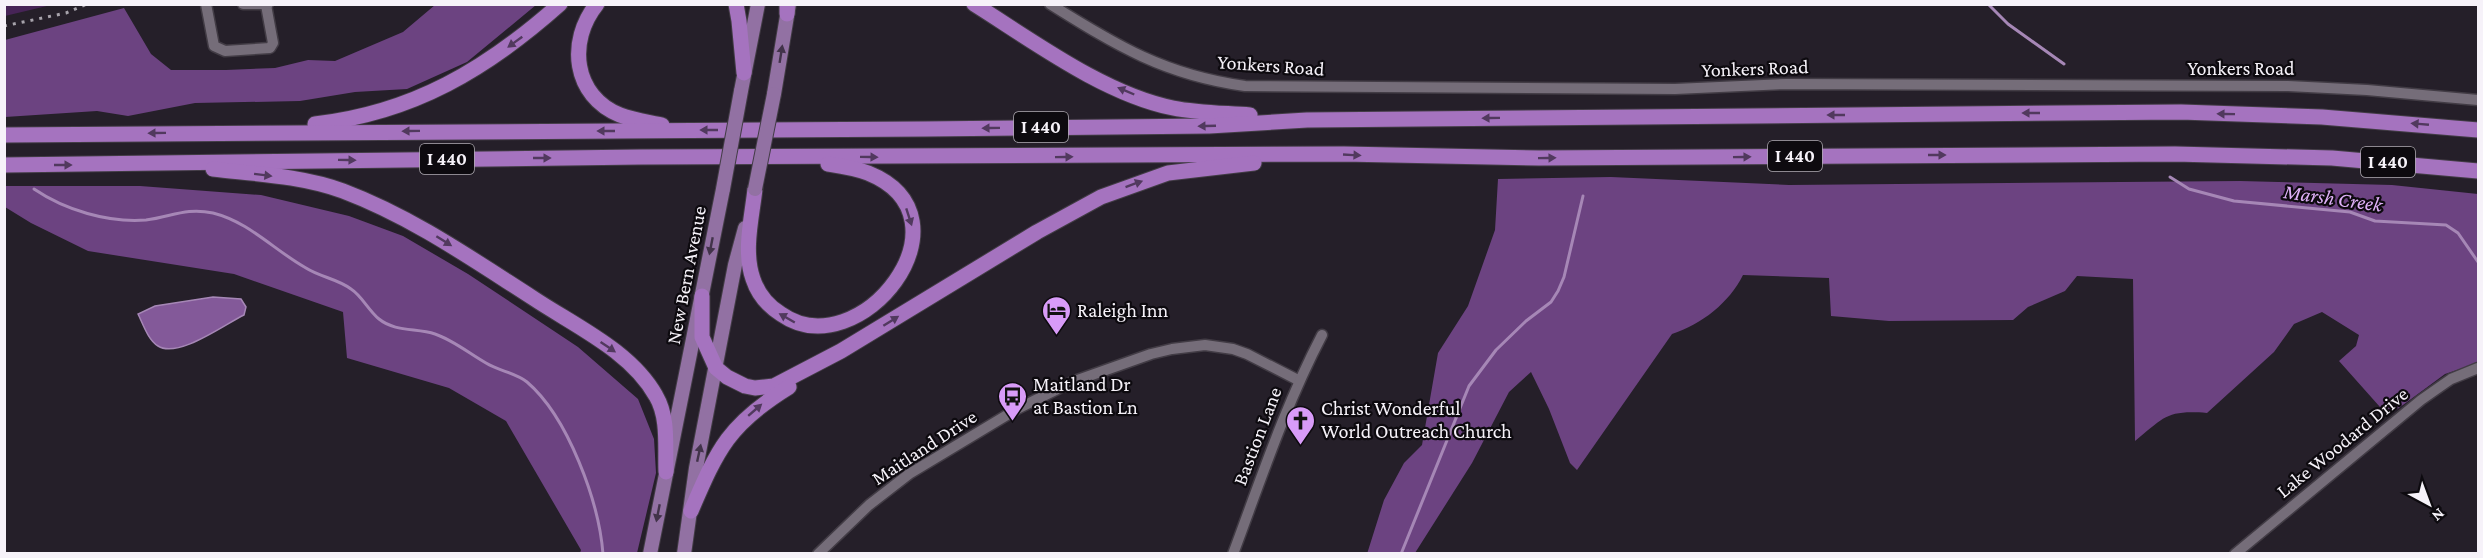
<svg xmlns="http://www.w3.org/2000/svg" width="2483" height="558" viewBox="0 0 2483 558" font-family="'Crimson Pro',serif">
<rect width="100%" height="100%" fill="#251f29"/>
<!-- green -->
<polygon fill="#472457" points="5,4 51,4 51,5 5,16"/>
<!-- forest -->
<g fill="#6c4381">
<polygon points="435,5 536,5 467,62 407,89 355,92 300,101 195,103 128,116 97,111 5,117 5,40 124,8 151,54 171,70 226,70 275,68 308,60 335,61 403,32"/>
<path d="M1611,177L1789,185L2240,181L2392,185L2478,194V363L2445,374L2388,416L2339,361L2356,346L2359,335L2322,312L2294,324L2274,352L2207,413C2166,410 2165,417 2135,441L2133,279L2077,276L2065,291L2028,307L2013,320L1889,321L1831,316L1829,278L1743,275C1729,303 1702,324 1672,334L1577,470L1570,463L1549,409L1531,372L1509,392L1472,463L1415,553L1367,554L1384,500L1404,463L1422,445L1438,353L1468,306L1495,230L1498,179Z"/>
<polygon points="5,186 140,186 261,195 349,216 403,236 468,274 578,347 638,399 654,439 656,473 637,553 580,553 581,550 506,421 449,388 347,358 343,312 234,274 88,251 31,223 5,207"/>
</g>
<!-- water -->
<path fill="#835999" stroke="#a687b6" stroke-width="1.5" d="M213,297L241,299L246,307L244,315C225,324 178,359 158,346C148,340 143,324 138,314L155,306Z"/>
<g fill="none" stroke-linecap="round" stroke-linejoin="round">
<!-- stream -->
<g stroke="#a687b6" stroke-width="3">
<polyline points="1988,4 2008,24 2064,64"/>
<polyline points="2170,177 2189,189 2234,201 2350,212 2375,221 2446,225 2458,233 2478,262"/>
<path d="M34,189C65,210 108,223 146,220C171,217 186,207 213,213C249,222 274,250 306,268C320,277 338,279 351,289C362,296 368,310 379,319C395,332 416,328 435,334C453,340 470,354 486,363C499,371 516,373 527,382C568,417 599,502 603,554"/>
<polyline points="1401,554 1469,386 1496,350 1526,321 1551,302 1558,291 1564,277 1583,196"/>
</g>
<defs>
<g id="minor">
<polyline points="206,4 214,46 225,51 270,48 273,43 266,5"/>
<polyline points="243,4 268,4"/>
<path d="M1050,4C1117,46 1165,75 1245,86L1675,89L1786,84L2288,86L2367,90L2478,100"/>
<polyline points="818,554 869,505 909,474 1017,409 1072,382 1151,354 1172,349 1205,345 1233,349 1247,354 1298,380"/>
<path d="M1233,554C1261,479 1285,406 1322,335"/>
<polyline points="2235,554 2421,400 2451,379 2478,368"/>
</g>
<g id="major">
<polyline points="741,91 758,4"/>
<polyline points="774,94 789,4"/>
<polyline points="650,554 723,189"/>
<polyline points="684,554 696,468 735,265 745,228"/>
</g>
<g id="highway">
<path d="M597,4C567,41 573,96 620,115C633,120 648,122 662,125"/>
<polyline points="736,4 739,21 744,73"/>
<polyline points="787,4 787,14"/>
<path d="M974,4C1033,41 1104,94 1173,108C1198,113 1225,113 1250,115"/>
<path d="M315,124C413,113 487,69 560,4"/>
<polyline points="4,135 925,129 1209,126 1307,120 2181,112 2322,117 2478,130"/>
<polyline points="4,165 640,157 1344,154 1539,158 2175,154 2332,158 2478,171"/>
<path d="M213,169C256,174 302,176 343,191C412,217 472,259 533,298C575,326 631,351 656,396C669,418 665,447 666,472"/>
<path d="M755,189C752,217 743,251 753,279C758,294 768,306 781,314C859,369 979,218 868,173C855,168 841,166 828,164"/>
<polyline points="702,296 702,337 716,368 727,377 745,386 755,388 774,386 841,351 1037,232 1101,197 1168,173 1254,163"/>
<path d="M691,511C718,448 729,424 789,387"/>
</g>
</defs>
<!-- minor casing -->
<use href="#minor" stroke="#423c45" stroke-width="13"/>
<!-- major casing -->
<use href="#major" stroke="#423c45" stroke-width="16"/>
<!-- highway casing -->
<use href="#highway" stroke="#423c45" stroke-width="17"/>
<!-- minor -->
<use href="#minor" stroke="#756d79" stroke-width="10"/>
<!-- major -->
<use href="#major" stroke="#9271a3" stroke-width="14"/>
<!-- highway -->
<use href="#highway" stroke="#a573bf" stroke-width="15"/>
<!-- rail -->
<polyline stroke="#a7a3ab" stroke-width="3" stroke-dasharray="3 6" stroke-linecap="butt" points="4,26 66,13 87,4"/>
<defs>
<g id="major-bridge">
<polyline points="723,189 741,91"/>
<polyline points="755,189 774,94"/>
</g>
</defs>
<!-- major-bridge casing -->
<use href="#major-bridge" stroke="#423c45" stroke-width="16" stroke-linecap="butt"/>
<!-- major-bridge -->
<use href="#major-bridge" stroke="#9271a3" stroke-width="14"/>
</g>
<!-- one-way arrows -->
<defs><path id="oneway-solid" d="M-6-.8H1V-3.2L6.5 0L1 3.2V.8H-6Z" transform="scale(1.5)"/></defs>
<g fill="#51395e">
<use href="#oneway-solid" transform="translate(515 42) rotate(144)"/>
<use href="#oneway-solid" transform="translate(1126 91) rotate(-157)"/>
<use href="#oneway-solid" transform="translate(2031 113) rotate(180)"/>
<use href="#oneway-solid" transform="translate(2226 114) rotate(-179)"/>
<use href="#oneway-solid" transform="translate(1836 115) rotate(180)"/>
<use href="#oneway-solid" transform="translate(1491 118) rotate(179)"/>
<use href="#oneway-solid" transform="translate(2420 124) rotate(-175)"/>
<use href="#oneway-solid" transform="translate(1207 126) rotate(178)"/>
<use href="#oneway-solid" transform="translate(991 128) rotate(179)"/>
<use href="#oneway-solid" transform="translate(709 130) rotate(-180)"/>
<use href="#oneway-solid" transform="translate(411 131) rotate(179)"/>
<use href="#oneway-solid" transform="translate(606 131) rotate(-180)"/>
<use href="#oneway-solid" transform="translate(157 133) rotate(179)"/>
<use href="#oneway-solid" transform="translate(1352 155) rotate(3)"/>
<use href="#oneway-solid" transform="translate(1937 155)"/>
<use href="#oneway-solid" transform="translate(869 157) rotate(1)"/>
<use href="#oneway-solid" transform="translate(1064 157) rotate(-1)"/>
<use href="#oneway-solid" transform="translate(1742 157) rotate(-1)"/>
<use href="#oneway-solid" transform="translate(542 158)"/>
<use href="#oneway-solid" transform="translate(1547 158) rotate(-1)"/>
<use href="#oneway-solid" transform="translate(347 160) rotate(1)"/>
<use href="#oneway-solid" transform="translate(63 165)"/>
<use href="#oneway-solid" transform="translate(263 175) rotate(7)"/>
<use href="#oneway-solid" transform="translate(1134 184) rotate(-20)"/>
<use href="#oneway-solid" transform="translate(909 217) rotate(72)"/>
<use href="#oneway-solid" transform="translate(444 241) rotate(32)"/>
<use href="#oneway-solid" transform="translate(787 318) rotate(-150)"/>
<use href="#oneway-solid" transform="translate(891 321) rotate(-32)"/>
<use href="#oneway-solid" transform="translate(608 347) rotate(34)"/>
<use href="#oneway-solid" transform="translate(755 410) rotate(-41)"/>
</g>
<g fill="#42334a">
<use href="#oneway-solid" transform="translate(781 54) rotate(-81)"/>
<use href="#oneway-solid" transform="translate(711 246) rotate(101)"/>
<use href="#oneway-solid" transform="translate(699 453) rotate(-78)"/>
<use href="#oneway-solid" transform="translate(658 513) rotate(101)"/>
</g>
<!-- icons -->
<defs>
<symbol id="hotel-pin" viewBox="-11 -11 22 30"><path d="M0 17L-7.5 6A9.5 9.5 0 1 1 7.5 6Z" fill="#d89bf8" stroke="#0d0a0f"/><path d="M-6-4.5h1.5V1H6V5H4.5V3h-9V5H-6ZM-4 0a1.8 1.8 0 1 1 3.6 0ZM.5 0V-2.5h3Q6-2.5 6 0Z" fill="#111"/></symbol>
<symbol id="bus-pin" viewBox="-11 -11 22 30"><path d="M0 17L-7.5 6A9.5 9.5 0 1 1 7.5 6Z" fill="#d89bf8" stroke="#0d0a0f"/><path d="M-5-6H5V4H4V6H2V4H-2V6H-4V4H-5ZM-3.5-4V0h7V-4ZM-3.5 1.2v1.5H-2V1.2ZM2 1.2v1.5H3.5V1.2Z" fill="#111"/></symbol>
<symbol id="church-pin" viewBox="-11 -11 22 30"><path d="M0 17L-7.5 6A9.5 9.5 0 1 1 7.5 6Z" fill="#d89bf8" stroke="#0d0a0f"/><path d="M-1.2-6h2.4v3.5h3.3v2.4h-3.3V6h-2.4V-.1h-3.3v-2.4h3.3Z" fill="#111"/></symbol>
</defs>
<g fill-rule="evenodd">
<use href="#hotel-pin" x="1040" y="294" width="33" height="45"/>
<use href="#bus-pin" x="996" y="380" width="33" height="45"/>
<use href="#church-pin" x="1284" y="404" width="33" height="45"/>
</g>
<g text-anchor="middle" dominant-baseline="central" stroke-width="4.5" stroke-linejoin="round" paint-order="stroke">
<!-- shield labels -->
<g fill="#0d0a0f" stroke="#b0acb3" stroke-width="1.5">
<rect x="1014" y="112" width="54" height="30" rx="4.5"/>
<rect x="1768" y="141" width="54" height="30" rx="4.5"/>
<rect x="420" y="144" width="54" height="30" rx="4.5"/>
<rect x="2361" y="147" width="54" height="30" rx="4.5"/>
</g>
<g font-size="18" font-weight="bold" fill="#f6f2f9">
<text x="1041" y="127">I 440</text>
<text x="1795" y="156">I 440</text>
<text x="447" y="159">I 440</text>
<text x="2388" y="162">I 440</text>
</g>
<!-- street labels -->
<g font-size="20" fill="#f6f2f9" stroke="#0d0a0f">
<text transform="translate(1271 65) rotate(4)">Yonkers Road</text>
<text transform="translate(1755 68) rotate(-2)">Yonkers Road</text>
<text x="2241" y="68">Yonkers Road</text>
<text transform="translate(686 275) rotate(-79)">New Bern Avenue</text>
<text transform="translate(1257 436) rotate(-69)">Bastion Lane</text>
<text transform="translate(2342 442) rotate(-39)">Lake Woodard Drive</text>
<text transform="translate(924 447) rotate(-33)">Maitland Drive</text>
</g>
<!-- poi labels -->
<g font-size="20" fill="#f6f2f9" stroke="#0d0a0f" text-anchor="start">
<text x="1077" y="310">Raleigh Inn</text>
<text x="1033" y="384">Maitland Dr<tspan x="1033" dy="23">at Bastion Ln</tspan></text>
<text x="1321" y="408">Christ Wonderful<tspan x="1321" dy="23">World Outreach Church</tspan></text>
</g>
<!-- water labels -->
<g font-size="21" font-style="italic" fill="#e0b1f9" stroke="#0d0a0f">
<text transform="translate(2333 198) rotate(8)">Marsh Creek</text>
</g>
</g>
<!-- border -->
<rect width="2483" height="558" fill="none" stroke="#f6f2f9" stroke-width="12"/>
<!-- north arrow -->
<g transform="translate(2429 504) rotate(139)" stroke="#0d0a0f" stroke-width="4.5" paint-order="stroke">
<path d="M0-4.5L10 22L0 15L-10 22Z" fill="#f6f2f9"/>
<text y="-9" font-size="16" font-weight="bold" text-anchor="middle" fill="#f6f2f9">N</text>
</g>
</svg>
